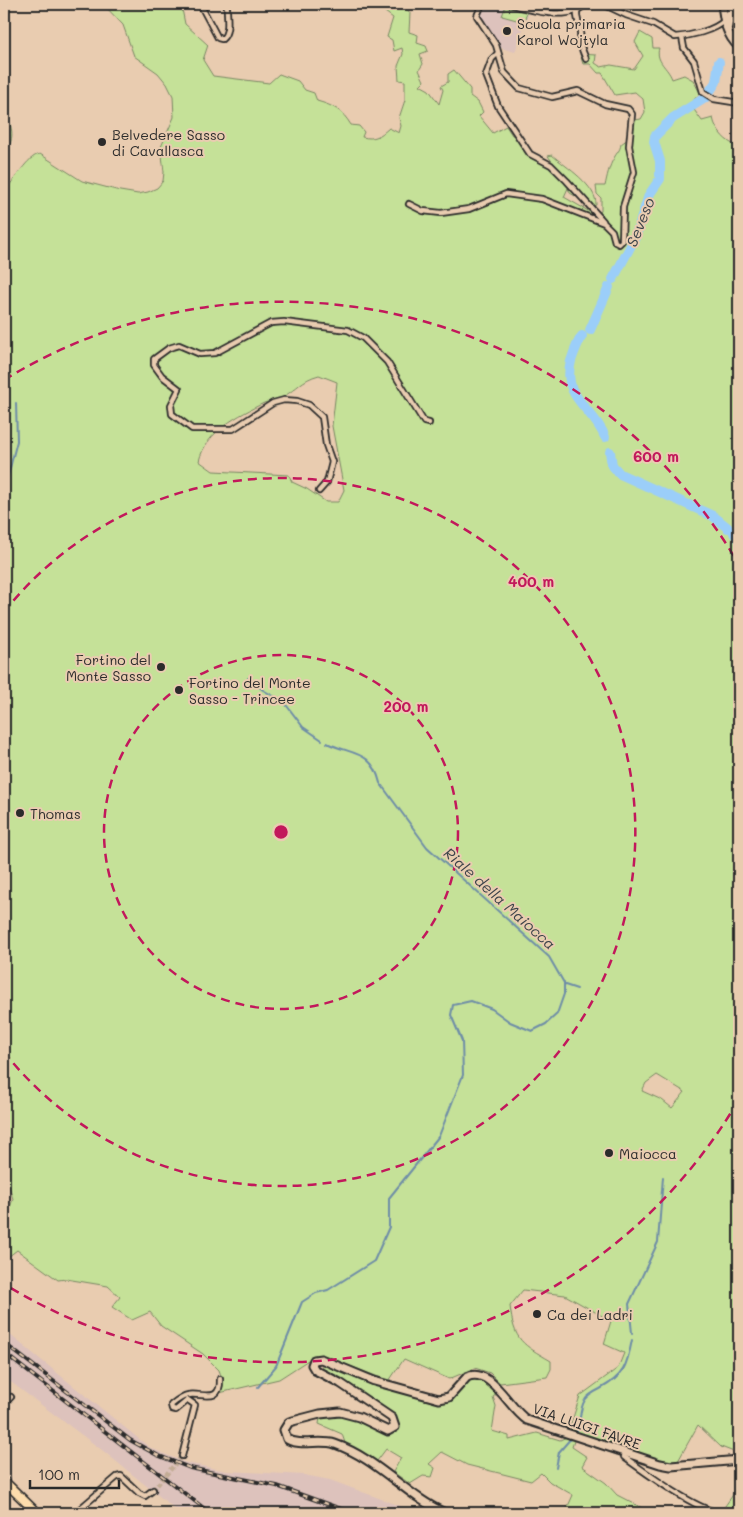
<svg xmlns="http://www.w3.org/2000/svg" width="743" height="1517" viewBox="0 0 743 1517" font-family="Mali,sans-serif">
<rect width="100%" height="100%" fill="#e9ccb0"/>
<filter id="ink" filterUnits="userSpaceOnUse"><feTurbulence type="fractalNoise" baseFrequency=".02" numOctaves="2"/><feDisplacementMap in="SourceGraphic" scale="10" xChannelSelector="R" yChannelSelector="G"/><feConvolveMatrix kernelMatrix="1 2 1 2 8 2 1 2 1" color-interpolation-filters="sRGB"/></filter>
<g filter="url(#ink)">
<!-- built -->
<g fill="#ddc2bc">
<polygon points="485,4 505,4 529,12 515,52 501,48 481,15"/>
<polygon points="4,1330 149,1447 169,1456 187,1463 227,1471 304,1475 330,1480 419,1513 180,1513 102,1450 4,1377"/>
</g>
<!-- green -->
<g fill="#c5e198" stroke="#788662" fill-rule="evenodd">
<path d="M103,4H181L185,24L208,45L203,60L213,76L269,83L279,74L298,81L305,90L314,93L317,101C334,106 342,110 351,125L359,126L364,132L362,137C375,140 380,136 389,128L399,133L401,126L399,118L405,100V81L399,80L398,66L403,54L402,48L394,51L392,40L387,37L393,18L385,12L387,8L382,9L383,4H403L410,13L409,32L418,35L417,43L426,46L428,51L420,54L423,64L419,70L424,81L420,85L429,90L439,104L443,90L441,86L448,82V74L454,70L470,89V96L478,102L483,112L479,116L493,133L506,126L512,135L519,137L530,151L529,157L559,171L548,156L552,155C566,167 597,186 596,205L592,206L570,193L568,188L564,197L597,216L601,211V198L597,194L596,186H605C607,177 609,166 614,158C617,152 620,151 621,144L628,139L635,120L641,119L645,112L643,99L635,92L615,95L602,73H598L590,64H583L580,54L596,55L595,63L601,67L611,65L634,69L643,56L635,42L640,32L652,39L653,48H659C655,62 668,67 672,79L684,75L693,80L700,93L690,104L702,121L713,118C716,132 726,142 739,147V1454L721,1447L698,1425L678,1461L665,1462L573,1431L570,1427L580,1396L618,1368L624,1353L604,1344L611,1321L565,1295L523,1290L510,1306C514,1341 522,1344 551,1361V1369L547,1377L500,1383L490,1373L475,1368L449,1379L404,1359L389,1381L324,1356L316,1355L279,1379L219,1393L223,1381L219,1370L203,1354L161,1326L150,1312L132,1320L112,1307L120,1297L108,1286L66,1279L58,1280L17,1250L4,1260V1234L10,1227L4,1223V1202L10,1207L13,1199L8,1183L4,1180V191C15,181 27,156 40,154L82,181L120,191L138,194L148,192L157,188L163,181L164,172L161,147L174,117L173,96L167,84L158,73L134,56L123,25ZM319,375L337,382L332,426L344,490L338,502H326L307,489L292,482L289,475L213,471L199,461C206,431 239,415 264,403C270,401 277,400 283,397C298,388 301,380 319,375ZM657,1075L685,1092L672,1108L662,1100L642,1091L646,1083Z"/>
<polygon points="506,5 527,12 524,22 502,16"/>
<path d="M4,115C14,126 15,141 4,153Z"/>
<path d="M323,1363L381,1387L443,1402C468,1400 462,1355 498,1393L493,1397L496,1406L492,1431L509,1436V1440L537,1433L560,1440L569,1436L575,1438L572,1447L587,1457L582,1466L606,1483L617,1495L652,1513H565L573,1495L550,1482L541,1473L531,1481L467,1465L442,1452L429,1464L435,1468L432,1477L423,1476L410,1484L393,1472L401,1458L386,1449L377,1461L345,1443L342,1434L319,1424L320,1418C331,1416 341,1415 352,1418C365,1421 383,1438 396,1432C401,1425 398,1420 393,1415L340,1379L320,1370Z"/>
<polygon points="739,1479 739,1513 720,1513 735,1492"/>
</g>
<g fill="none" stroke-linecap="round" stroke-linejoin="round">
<!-- stream -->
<g stroke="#6e8da7" stroke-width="2">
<polyline points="4,491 17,441 16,403"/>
<polyline points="248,678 263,690 284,702 303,727 322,740"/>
<polyline points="565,985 577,989"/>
<polyline points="632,1333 629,1304 658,1242 663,1177"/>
<path d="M258,1387L276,1366L302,1302L316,1293L328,1290L374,1261L389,1227V1198L439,1136L463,1075L462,1041L451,1015L453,1005L471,1001L492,1009L510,1022L532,1031L546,1024L557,1014L564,994V983L549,957L427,847L380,783C372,750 352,755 327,743"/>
<path d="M575,1434C582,1424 578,1411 585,1400C588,1395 594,1392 600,1389C624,1376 627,1366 632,1340"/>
<polyline points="556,1468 559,1452 572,1437"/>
</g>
<!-- river -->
<g stroke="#9bcef9" stroke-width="10">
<polyline points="710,91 716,82 719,62"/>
<polyline points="613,279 635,238 649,195 660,179 660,161 654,142 655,136 673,118 705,98"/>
<polyline points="590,330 609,287"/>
<path d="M582,336C577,343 574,352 571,361C561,398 593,407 605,437"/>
<polyline points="610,452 612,465 620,474 713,516 728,528"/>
<polyline points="734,533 739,539"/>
</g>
<!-- street-tunnel -->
<polyline stroke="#c3ac95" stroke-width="4.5" stroke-dasharray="4.5 2" stroke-linecap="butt" points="153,1490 182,1456"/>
<defs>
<g id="street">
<path d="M200,4L218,38L222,39C231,32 226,14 227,4"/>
<path d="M509,4C529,10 571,22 585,4"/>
<path d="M603,4L626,15L653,24L675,37C690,36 714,31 725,20"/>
<path d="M577,10C576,19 579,22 580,30C581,46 579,43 586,59"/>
<polyline points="682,37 684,48 694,61 703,92 714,99 739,103"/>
<polyline points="498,53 492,59 486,75 498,106 530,154 551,165 567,181 603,221"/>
<polyline points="409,204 423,211 441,213 469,209 506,194 542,199 604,223 612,231 615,242 619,244 622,241 623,207 634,172 629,146 632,114 628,109 605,104 578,91 552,97 519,88 504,72 496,45 479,19 477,16 482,4"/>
<polyline points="319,491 327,482 332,462 326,445 322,417 309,405 297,401 284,400 273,403 233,429 192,429 172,414 171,405 179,389 162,376 154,365 154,359 169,348 179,345 200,354 215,353 271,323 284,322 348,330 363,338 387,362 424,422 429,423"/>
<polyline points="4,1404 11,1397"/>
<path d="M625,1453L624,1457C646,1473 695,1509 720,1513"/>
<path d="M182,1456L195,1405L188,1400L176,1410L172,1409L171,1405C176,1401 182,1396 188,1395C201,1392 221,1405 220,1379"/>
<polyline points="75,1513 117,1477 121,1476 139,1493 145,1496 153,1490"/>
</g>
<g id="secondary">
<path d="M722,4C724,21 726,35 739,47"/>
<polyline points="728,26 732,4"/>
<path d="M445,1513C405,1495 378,1459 335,1444C320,1439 300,1447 287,1439L284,1430L289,1422L320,1414L340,1412L359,1417L388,1431L395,1427L392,1418L340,1383L315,1370L312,1365L314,1360L321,1359L374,1381L439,1399L449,1397L467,1377C491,1366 509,1409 527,1420L660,1464L671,1466L739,1460"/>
</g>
<polyline id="primary" points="4,1481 37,1513"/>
</defs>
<!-- street casing -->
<use href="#street" stroke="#2b2b2b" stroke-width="8"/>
<!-- secondary casing -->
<use href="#secondary" stroke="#2b2b2b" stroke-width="11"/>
<!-- primary casing -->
<use href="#primary" stroke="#2b2b2b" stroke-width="11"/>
<!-- street -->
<use href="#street" stroke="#e9ccb0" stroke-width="4.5"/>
<!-- secondary -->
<use href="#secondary" stroke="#e9ccb0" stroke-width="7"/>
<!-- primary -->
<use href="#primary" stroke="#fddcac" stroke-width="8"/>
<defs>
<g id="rail">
<polyline points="4,1343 130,1440 157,1455 190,1468 277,1486 352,1513"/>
<polyline points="4,1353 210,1513"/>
</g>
</defs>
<!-- rail casing -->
<use href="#rail" stroke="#2b2b2b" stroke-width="4"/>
<!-- rail -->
<use href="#rail" stroke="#e9ccb0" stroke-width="2" stroke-dasharray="5.5" stroke-linecap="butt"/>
</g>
</g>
<!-- distance rings -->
<g fill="none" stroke="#c2185b" stroke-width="2.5" stroke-dasharray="9 6">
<circle cx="281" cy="832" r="177"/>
<path d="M4 612A354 354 0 1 1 4 1052"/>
<path d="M738 1101A530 530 0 0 1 4 1284M4 380A530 530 0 0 1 738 563"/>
</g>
<!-- markers -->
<g fill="#2b2b2b" stroke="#e9ccb0" stroke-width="2">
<circle cx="507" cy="31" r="5"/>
<circle cx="102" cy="142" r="5"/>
<circle cx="161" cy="667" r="5"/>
<circle cx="179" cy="690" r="5"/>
<circle cx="20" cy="813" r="5"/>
<circle cx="609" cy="1153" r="5"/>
<circle cx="537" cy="1314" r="5"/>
</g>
<g text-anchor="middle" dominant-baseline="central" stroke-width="4" stroke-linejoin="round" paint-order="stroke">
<!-- poi labels -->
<g font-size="14" fill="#2b2b2b" stroke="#e9ccb0" text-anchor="start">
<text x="517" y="23">Scuola primaria<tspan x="517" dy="16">Karol Wojtyla</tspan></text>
<text x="112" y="134">Belvedere Sasso<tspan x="112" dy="16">di Cavallasca</tspan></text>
<text x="151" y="659" text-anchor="end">Fortino del<tspan x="151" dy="16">Monte Sasso</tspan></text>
<text x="189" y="682">Fortino del Monte<tspan x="189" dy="16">Sasso - Trincee</tspan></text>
<text x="30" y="813">Thomas</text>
<text x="619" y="1153">Maiocca</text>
<text x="547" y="1314">Ca dei Ladri</text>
</g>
<!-- street labels -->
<g font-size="14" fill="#2b2b2b" stroke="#e9ccb0">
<text transform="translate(587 1426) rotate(19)">VIA LUIGI FAVRE</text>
</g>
<!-- water labels -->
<g font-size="15" font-style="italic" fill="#3c434a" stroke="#e9ccb0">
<text transform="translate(640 222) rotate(-68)">Seveso</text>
<text transform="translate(500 898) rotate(42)">Riale della Maiocca</text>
</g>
</g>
<circle cx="281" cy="832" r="8" fill="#c2185b" stroke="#e9ccb0" stroke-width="2.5"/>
<g font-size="15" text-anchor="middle" font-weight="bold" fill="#c2185b" stroke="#e9ccb0" stroke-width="4" stroke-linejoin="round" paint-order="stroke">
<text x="656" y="462">600 m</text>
<text x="531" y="587">400 m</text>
<text x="406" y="712">200 m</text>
</g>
<!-- margin -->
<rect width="743" height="1517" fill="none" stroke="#e9ccb0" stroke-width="20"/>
<rect x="10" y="10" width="723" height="1497" fill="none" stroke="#2b2b2b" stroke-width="2" filter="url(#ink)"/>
<!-- scale -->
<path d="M30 1480v8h89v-8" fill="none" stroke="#2b2b2b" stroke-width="2.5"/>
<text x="38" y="1480" font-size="15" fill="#2b2b2b" stroke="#e9ccb0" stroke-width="4" paint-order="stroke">100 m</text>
</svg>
